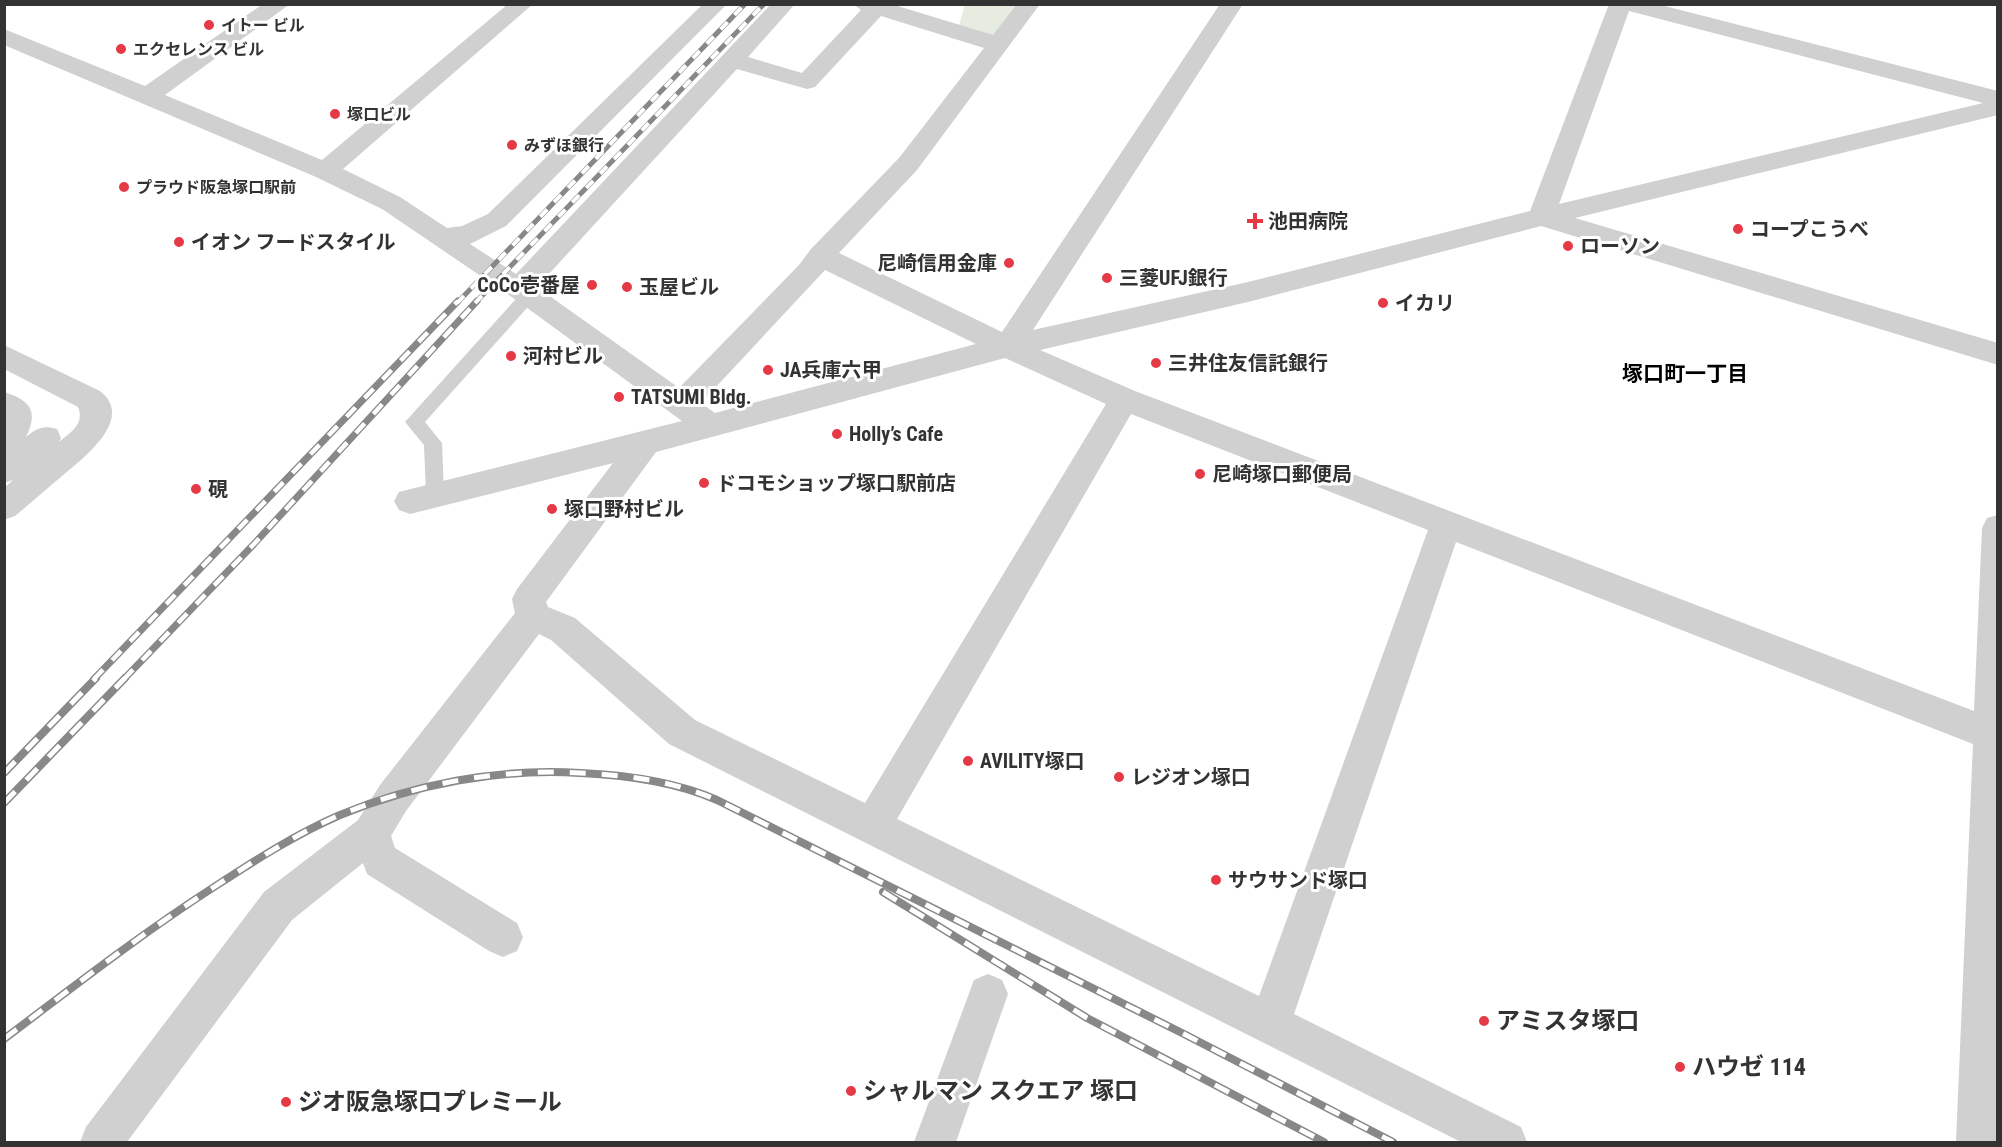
<svg xmlns="http://www.w3.org/2000/svg" width="2002" height="1147" viewBox="0 0 2002 1147" font-family="'Roboto Condensed','Noto Sans JP',sans-serif">
<rect width="100%" height="100%" fill="#fff"/>
<!-- green -->
<polygon fill="#e6ecdf" points="965,5 1018,5 995,36 959,25"/>
<g fill="none" stroke-linecap="round" stroke-linejoin="round">
<!-- lane -->
<polygon fill="#d0d0d0" fill-rule="evenodd" points="529,289 535,291 537,295 535,299 425,422 442,443 444,495 442,500 435,503 428,500 426,495 424,445 405,422 523,291"/>
<!-- street -->
<g fill="#d0d0d0" fill-rule="evenodd">
<path d="M263,4H290L165,95L322,160L508,4H533L343,169L400,197L447,228L462,226L488,214L703,4H727L506,226L470,244L516,274L771,4H795L748,57L802,73L861,10L853,4H891L993,35L1017,4H1040L917,170L839,253L1002,332L1220,4H1243L1033,330L1248,282L1530,211L1609,4H1657L1998,91V115L1575,218L1998,343V365L1541,226L1248,302L1040,350L1135,391L1974,711L1982,528L1987,518L1998,515V1142H1956L1973,744L1456,542L1294,1014L1521,1127L1527,1142H1461L669,744L551,640L539,634L406,811L391,836L395,848L517,923L523,937L517,951L503,957L489,951L367,874L363,863L292,920L127,1142H80L86,1127L264,892L358,820L380,785L515,613L512,599L517,589L613,463L410,514L399,510L394,501L399,492L682,421L519,302L382,209L316,177L4,45V29L145,86ZM1629,11L1983,103L1559,204ZM881,16L984,48L899,158L811,249L799,265L679,388L537,287L737,69L807,89L815,87ZM825,270L976,344L715,413L701,403ZM1005,358L1106,404L865,803L695,720L575,618L548,607L546,602L656,452ZM1131,414L1428,530L1259,996L897,819Z"/>
<path d="M4,345L100,391C136,419 82,459 62,476C46,489 31,503 15,516L4,520V488L13,480L4,483V392C30,400 39,411 26,437C37,428 43,425 57,429L61,438L59,442C71,432 85,424 78,407L4,369Z"/>
<polygon points="988,974 1002,980 1008,994 956,1142 914,1142 974,980"/>
</g>
<defs>
<g id="rail-far2">
<polyline points="457,303 745,4"/>
<polyline points="475,303 764,4"/>
</g>
<g id="rail-far1">
<polyline points="94,679 458,301"/>
<polyline points="124,679 254,544 477,301"/>
</g>
<g id="rail">
<polyline points="4,773 96,678"/>
<polyline points="4,803 125,678"/>
<polyline points="883,892 1087,1018 1324,1142"/>
<path d="M4,1039C73,987 141,934 214,887C254,861 296,834 340,815C415,784 499,768 580,773C626,775 674,781 717,800L1184,1034L1393,1142"/>
</g>
</defs>
<!-- rail-far2 casing -->
<use href="#rail-far2" stroke="#888" stroke-width="5"/>
<!-- rail-far1 casing -->
<use href="#rail-far1" stroke="#888" stroke-width="7"/>
<!-- rail casing -->
<use href="#rail" stroke="#888" stroke-width="8"/>
<!-- rail-far2 -->
<use href="#rail-far2" stroke="#fff" stroke-width="4" stroke-dasharray="10" stroke-linecap="butt"/>
<!-- rail-far1 -->
<use href="#rail-far1" stroke="#fff" stroke-width="4.5" stroke-dasharray="13" stroke-linecap="butt"/>
<!-- rail -->
<use href="#rail" stroke="#fff" stroke-width="5" stroke-dasharray="16" stroke-linecap="butt"/>
</g>
<!-- markers -->
<g fill="#e63946" stroke="#fff" stroke-width="2">
<circle cx="209" cy="25" r="6"/>
<circle cx="121" cy="49" r="6"/>
<circle cx="335" cy="114" r="6"/>
<circle cx="512" cy="145" r="6"/>
<circle cx="124" cy="187" r="6"/>
<path d="M1252 212h6v6h6v6h-6v6h-6v-6h-6v-6h6z"/>
<circle cx="1738" cy="229" r="6"/>
<circle cx="179" cy="242" r="6"/>
<circle cx="1568" cy="246" r="6"/>
<circle cx="1009" cy="263" r="6"/>
<circle cx="1107" cy="278" r="6"/>
<circle cx="592" cy="285" r="6"/>
<circle cx="627" cy="287" r="6"/>
<circle cx="1383" cy="303" r="6"/>
<circle cx="511" cy="356" r="6"/>
<circle cx="1156" cy="363" r="6"/>
<circle cx="768" cy="370" r="6"/>
<circle cx="619" cy="397" r="6"/>
<circle cx="837" cy="434" r="6"/>
<circle cx="1200" cy="474" r="6"/>
<circle cx="704" cy="483" r="6"/>
<circle cx="196" cy="489" r="6"/>
<circle cx="552" cy="509" r="6"/>
<circle cx="968" cy="761" r="6"/>
<circle cx="1119" cy="777" r="6"/>
<circle cx="1216" cy="880" r="6"/>
<circle cx="1484" cy="1021" r="6"/>
<circle cx="1680" cy="1067" r="6"/>
<circle cx="851" cy="1091" r="6"/>
<circle cx="286" cy="1102" r="6"/>
</g>
<g text-anchor="middle" dominant-baseline="central" stroke-width="6" stroke-linejoin="round" paint-order="stroke">
<!-- far-poi labels -->
<g font-size="16" font-weight="bold" fill="#333" stroke="#fff" text-anchor="start">
<text x="221" y="25">イトー ビル</text>
<text x="133" y="49">エクセレンス ビル</text>
<text x="347" y="114">塚口ビル</text>
<text x="524" y="145">みずほ銀行</text>
<text x="136" y="187">プラウド阪急塚口駅前</text>
</g>
<!-- poi labels -->
<g font-size="20" font-weight="bold" fill="#333" stroke="#fff" text-anchor="start">
<text x="1268" y="221">池田病院</text>
<text x="1750" y="229">コープこうべ</text>
<text x="191" y="242">イオン フードスタイル</text>
<text x="1580" y="246">ローソン</text>
<text x="997" y="263" text-anchor="end">尼崎信用金庫</text>
<text x="1119" y="278">三菱UFJ銀行</text>
<text x="580" y="285" text-anchor="end">CoCo壱番屋</text>
<text x="639" y="287">玉屋ビル</text>
<text x="1395" y="303">イカリ</text>
<text x="523" y="356">河村ビル</text>
<text x="1168" y="363">三井住友信託銀行</text>
<text x="780" y="370">JA兵庫六甲</text>
<text x="631" y="397">TATSUMI Bldg.</text>
<text x="849" y="434">Holly’s Cafe</text>
<text x="1212" y="474">尼崎塚口郵便局</text>
<text x="716" y="483">ドコモショップ塚口駅前店</text>
<text x="208" y="489">硯</text>
<text x="564" y="509">塚口野村ビル</text>
<text x="980" y="761">AVILITY塚口</text>
<text x="1131" y="777">レジオン塚口</text>
<text x="1228" y="880">サウサンド塚口</text>
</g>
<!-- neighbourhood labels -->
<g font-size="21" font-weight="bold" fill="#000" stroke="#fff">
<text x="1685" y="374">塚口町一丁目</text>
</g>
<!-- near-poi labels -->
<g font-size="24" font-weight="bold" fill="#333" stroke="#fff" text-anchor="start">
<text x="1496" y="1021">アミスタ塚口</text>
<text x="1692" y="1067">ハウゼ 114</text>
<text x="863" y="1091">シャルマン スクエア 塚口</text>
<text x="298" y="1102">ジオ阪急塚口プレミール</text>
</g>
</g>
<!-- border -->
<rect width="2002" height="1147" fill="none" stroke="#333333" stroke-width="12"/>
</svg>
